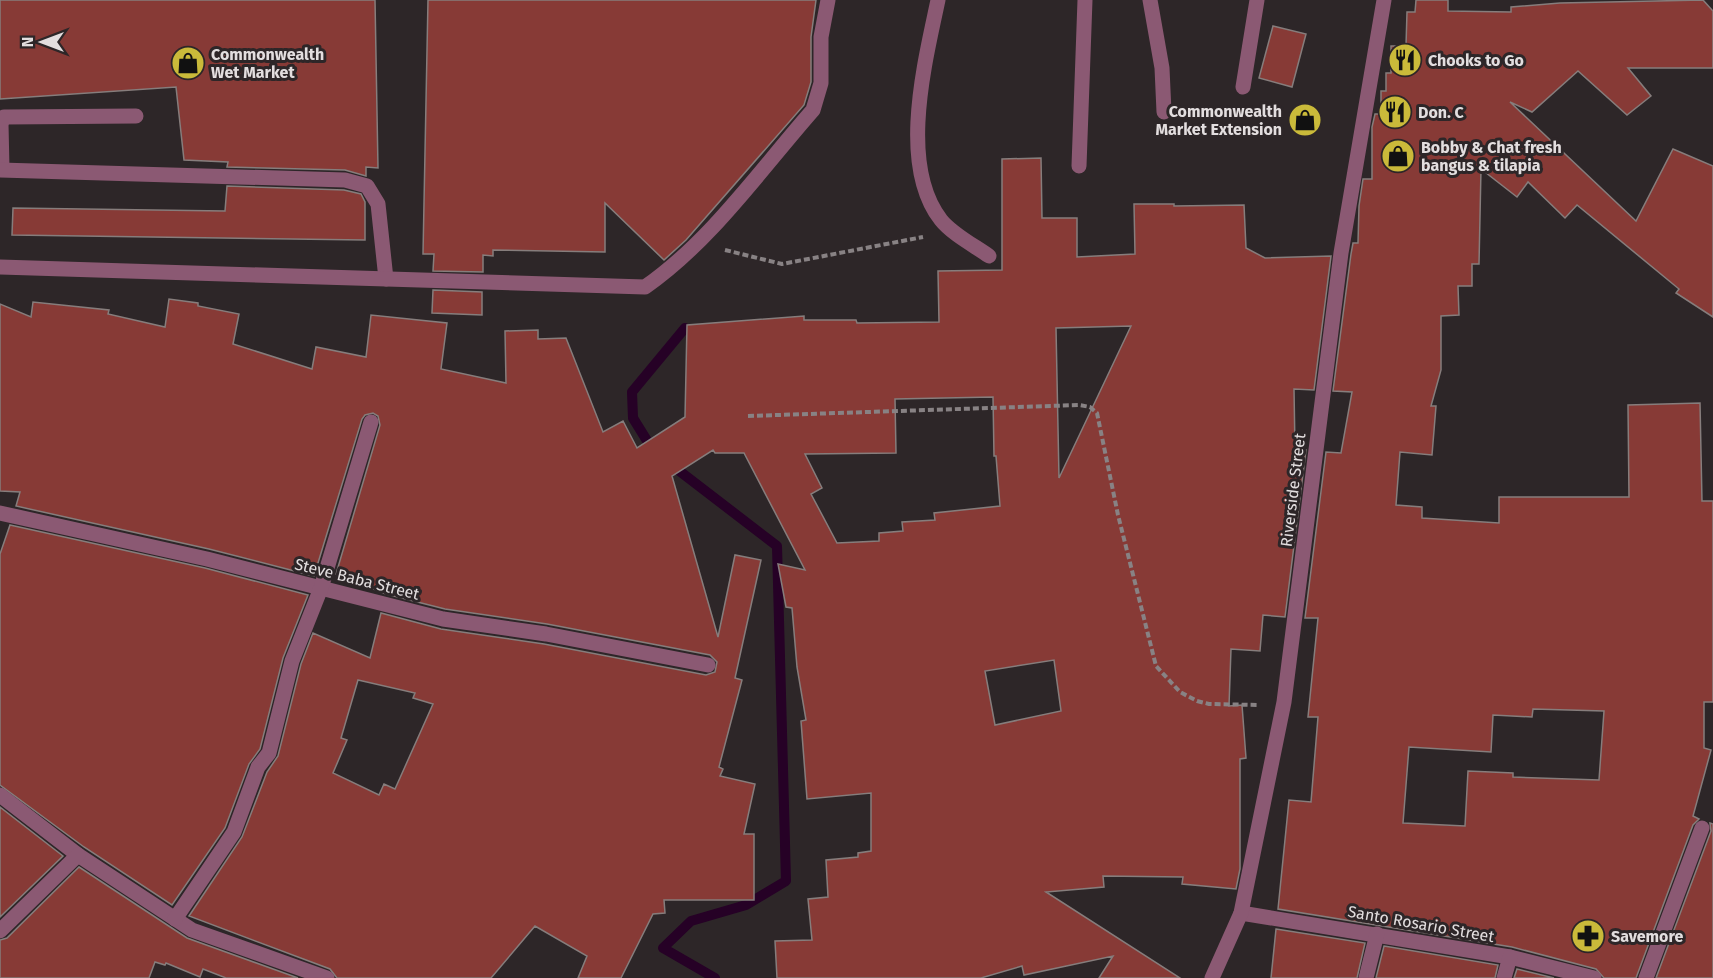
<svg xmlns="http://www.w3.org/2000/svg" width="1713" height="978" viewBox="0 0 1713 978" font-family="'Fira Sans',sans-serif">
<rect width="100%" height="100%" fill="#2d2628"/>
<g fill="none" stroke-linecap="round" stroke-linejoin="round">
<!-- stream -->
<g stroke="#260126" stroke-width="10">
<polyline points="654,452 633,418 632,392 685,328"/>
<polyline points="669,463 777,546 786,881 746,905 691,921 663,948 715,978"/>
</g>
</g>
<!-- building -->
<g fill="#873a36" stroke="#867d7c" stroke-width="1.5" fill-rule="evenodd">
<polygon points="0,0 375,0 378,168 366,167 366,176 345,170 227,167 228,162 184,160 176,87 0,99"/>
<polygon points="428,0 816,0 811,37 811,82 804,105 686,240 664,260 605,203 605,252 493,250 493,256 483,255 483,272 433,271 434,254 423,254"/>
<path d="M1416,0H1448V11L1511,12V7L1560,3L1703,0L1713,11V68H1628L1651,96L1627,115L1578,71L1532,112L1510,102L1636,221L1673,149L1713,166V317L1676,293L1679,289L1577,205L1565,218L1528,182L1517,197L1481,169L1479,264H1472V286H1458L1459,315L1441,316V370L1431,406H1436L1432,455L1400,452L1396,505L1422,507V518L1499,523V497H1629L1628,405L1700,403L1702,501H1713V702H1704V748L1711,750L1693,816L1699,819L1693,825L1636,978H1604L1596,969L1512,947L1278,909L1289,800L1311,802L1318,717H1308L1318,618H1305L1326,452L1341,453L1352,392L1333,391L1351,254L1353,243H1358L1359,206L1363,179H1372V127L1375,114H1381V91H1386V73H1391V46H1406L1407,12H1415ZM1533,709L1604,711L1599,780L1513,777V773L1468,771L1465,826L1403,823L1409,747L1491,752L1493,715L1532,717Z"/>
<polygon points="1273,26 1306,34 1292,87 1259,78"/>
<path d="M1041,158L1042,218H1077V257L1135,254L1134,204H1174V206L1244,205L1246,248L1265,258L1331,256L1314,390L1294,389L1295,449L1306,450L1285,617L1263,615L1260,651L1231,649L1229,706L1242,705L1246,758L1240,759V869L1236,889L1182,884L1183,877L1103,876L1104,887L1046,892L1180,978H1099L1113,956L1024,975L1022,966L981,978H777L775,941L812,940L808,899L828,897L826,860L858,857V853L871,851V793L807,799L801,721L806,720L797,667L792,608L786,607L778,564L805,570L744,453H715L713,450L672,476L718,637L735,555L761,560L735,678L742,680L719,767L723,769L720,776L755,784L744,834H754V900H664L665,913L653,914L621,978H578L587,956L535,926L491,978H337L330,969L189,916L242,837L267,772L278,756L301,664L313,633L370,658L381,613L441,629L544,644L706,675L715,672L717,662L710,655L547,624L445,609L386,594L336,574L380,425L378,416L373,413L365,415L362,419L314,576L209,549L16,506L20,492L0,491V304L31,317L33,302L109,310L108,314L165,327L169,299L198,303V306L239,314L233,344L312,369L316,347L366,357L371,315L447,323L441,369L506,383L505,331L538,330V339L566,338L603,432L623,421L637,448L685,417L687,325L804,316V320H856L857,323L939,322L938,271L1002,270V159ZM1131,326L1059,478L1056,328ZM993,397L994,456H996L1000,506L934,513L935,520L902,522L903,531L879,533V541L837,543L811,494L822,488L805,454L896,453L895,399ZM1054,660L1061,711L995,725L985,671ZM358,680L415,693L413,698L433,704L395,789L384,784L379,795L333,773L347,740L341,738Z"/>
<polygon points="227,186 344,190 361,194 365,202 365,240 12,235 13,208 225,211"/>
<polygon points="433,290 482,292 482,315 432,313"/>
<polygon points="10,525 205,568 308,595 283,658 260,749 249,764 225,828 172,905 84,847 0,785 0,554"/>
<polygon points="0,807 63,856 0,917"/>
<polygon points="1710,823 1713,824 1713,978 1656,978 1711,831"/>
<polygon points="79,867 187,938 298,978 226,978 203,969 200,977 166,963 165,965 155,962 149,978 0,978 0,940 7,938"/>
<polygon points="1276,929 1365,943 1357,978 1271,978"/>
<polygon points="1384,946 1498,965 1495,978 1376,978"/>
<polygon points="1517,969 1554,978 1514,978"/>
</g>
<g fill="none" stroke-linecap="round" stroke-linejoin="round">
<!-- path -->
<g stroke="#888284" stroke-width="4" stroke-dasharray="6 3" stroke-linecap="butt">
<polyline points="725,250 782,264 923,237"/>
<polyline points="748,416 1079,405 1090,407 1097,413 1118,515 1156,666 1180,692 1197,701 1209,704 1259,705"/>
</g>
<!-- service -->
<g stroke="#8b5973" stroke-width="15">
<path d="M938,0C925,62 898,165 941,220C952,234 975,246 989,256"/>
<polyline points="1150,0 1162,68 1164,112"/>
<polyline points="1243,87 1257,0"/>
<polyline points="1079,166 1085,0"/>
<polyline points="2,169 1,124 4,117 136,116"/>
<polyline points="0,170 345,180 367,186 378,204 386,279"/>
<path d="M0,267L645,287C710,242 761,169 813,110L821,83V37L828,0"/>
</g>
<!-- minor -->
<g stroke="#8b5973" stroke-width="15">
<polyline points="0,513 207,559 443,619 546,634 708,665"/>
<polyline points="0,795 78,855 192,930 327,978"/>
<polyline points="1241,913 1510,957 1594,978"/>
<polyline points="175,919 234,832 258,767 269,753 292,661 321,588 371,422"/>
<polyline points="0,931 78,855"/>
<polyline points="1212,978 1241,913 1284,702 1341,253 1384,0"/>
<polyline points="1366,978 1377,934"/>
<polyline points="1504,978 1510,957"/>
<polyline points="1646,978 1702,828"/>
</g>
</g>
<!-- icons -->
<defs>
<symbol id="restaurant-disc" viewBox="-11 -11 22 22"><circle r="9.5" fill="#caba3a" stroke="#2d2628"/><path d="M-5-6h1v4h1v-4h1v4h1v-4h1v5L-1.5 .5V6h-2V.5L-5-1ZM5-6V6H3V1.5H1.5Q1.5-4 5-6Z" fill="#111"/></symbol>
<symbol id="shop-disc" viewBox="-11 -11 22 22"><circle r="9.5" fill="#caba3a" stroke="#2d2628"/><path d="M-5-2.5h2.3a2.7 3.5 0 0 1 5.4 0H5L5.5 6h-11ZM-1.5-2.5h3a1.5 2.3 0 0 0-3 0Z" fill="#111"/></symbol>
<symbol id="pharmacy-disc" viewBox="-11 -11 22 22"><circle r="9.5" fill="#caba3a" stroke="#2d2628"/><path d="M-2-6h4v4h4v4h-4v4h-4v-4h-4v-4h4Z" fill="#111"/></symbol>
</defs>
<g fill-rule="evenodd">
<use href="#restaurant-disc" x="1386" y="41" width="38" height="38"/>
<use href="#shop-disc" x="169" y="44" width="38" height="38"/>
<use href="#restaurant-disc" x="1376" y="93" width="38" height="38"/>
<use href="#shop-disc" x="1286" y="101" width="38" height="38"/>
<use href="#shop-disc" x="1379" y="137" width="38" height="38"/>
<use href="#pharmacy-disc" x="1569" y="917" width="38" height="38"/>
</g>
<g text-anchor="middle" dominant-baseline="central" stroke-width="6" stroke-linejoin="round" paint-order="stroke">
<!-- poi labels -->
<g font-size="16" font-weight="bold" fill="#e3dedf" stroke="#2d2628" text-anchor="start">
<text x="211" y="54">Commonwealth<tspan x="211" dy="18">Wet Market</tspan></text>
<text x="1428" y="60">Chooks to Go</text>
<text x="1282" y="111" text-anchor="end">Commonwealth<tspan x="1282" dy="18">Market Extension</tspan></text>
<text x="1418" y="112">Don. C</text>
<text x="1421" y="147">Bobby &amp; Chat fresh<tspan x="1421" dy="18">bangus &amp; tilapia</tspan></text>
<text x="1611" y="936">Savemore</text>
</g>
<!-- street labels -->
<g font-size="16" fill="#e3dedf" stroke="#2d2628">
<text transform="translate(1293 490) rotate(-83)">Riverside Street</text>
<text transform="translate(357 579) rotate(14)">Steve Baba Street</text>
<text transform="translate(1421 924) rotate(10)">Santo Rosario Street</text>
</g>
</g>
<!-- north arrow -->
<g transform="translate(42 42) rotate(270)" stroke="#2d2628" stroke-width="4.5" paint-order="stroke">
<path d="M0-4.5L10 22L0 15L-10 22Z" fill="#e3dedf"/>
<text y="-9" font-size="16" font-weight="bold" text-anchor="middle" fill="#e3dedf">N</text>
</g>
</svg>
